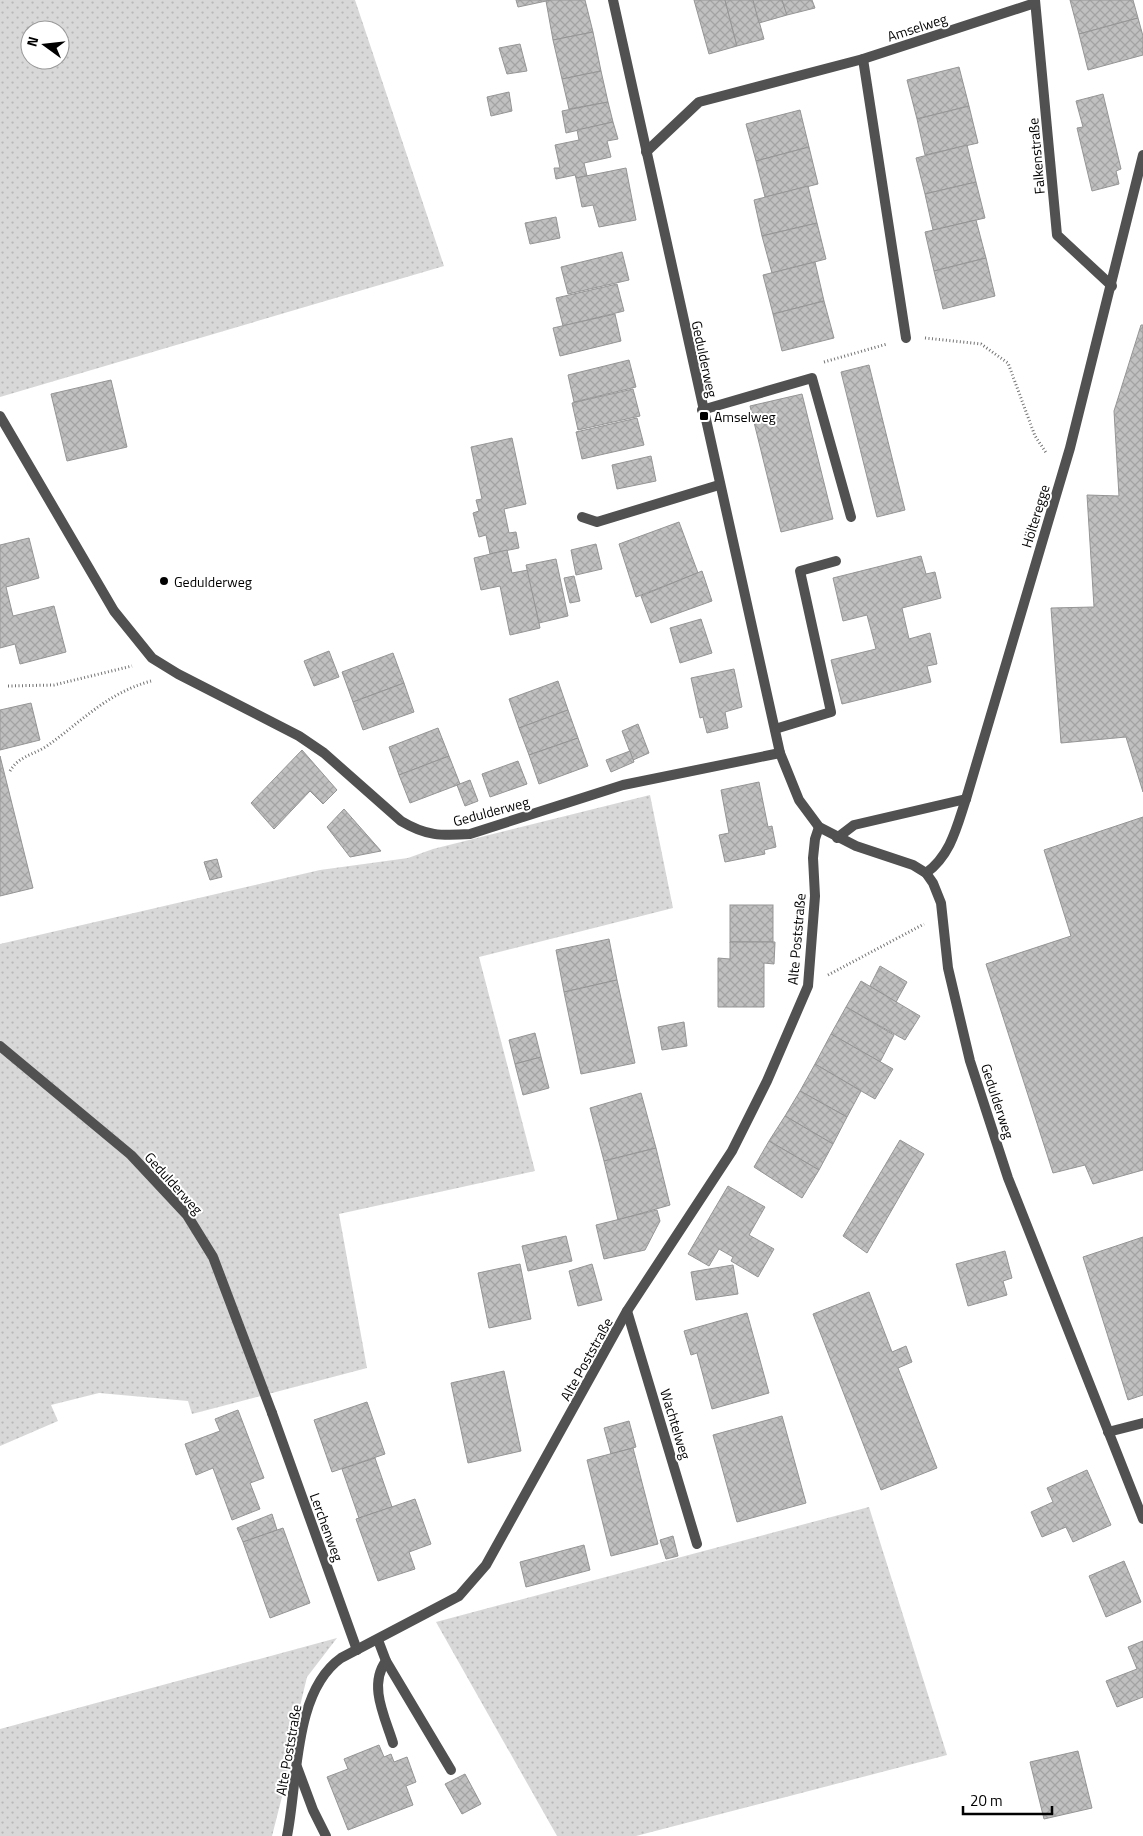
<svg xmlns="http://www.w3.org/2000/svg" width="1143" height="1836" viewBox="0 0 1143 1836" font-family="'Titillium Web',sans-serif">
<defs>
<pattern id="grass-dots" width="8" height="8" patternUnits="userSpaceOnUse" patternTransform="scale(1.25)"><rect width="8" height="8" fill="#d8d8d8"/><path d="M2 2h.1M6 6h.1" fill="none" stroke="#b8b8b8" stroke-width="1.8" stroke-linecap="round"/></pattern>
<pattern id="building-cross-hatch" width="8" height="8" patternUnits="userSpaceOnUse" patternTransform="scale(1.25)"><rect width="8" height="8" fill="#c0c0c0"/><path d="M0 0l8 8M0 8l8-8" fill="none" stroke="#a3a3a3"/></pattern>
</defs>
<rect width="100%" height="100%" fill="#fff"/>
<!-- grass -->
<g fill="url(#grass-dots)" fill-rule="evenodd">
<path d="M0,0H355L444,266L0,397ZM30,30H60V60H30Z"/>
<polygon points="650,795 673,908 479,957 535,1171 339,1214 367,1368 192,1414 188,1401 99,1393 51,1405 58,1421 0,1446 0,944 320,870 408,858 433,849"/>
<polygon points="869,1507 947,1755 636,1836 557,1836 436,1622"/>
<polygon points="337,1638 307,1677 295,1727 286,1781 272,1836 0,1836 0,1729"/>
</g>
<!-- building -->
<g fill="url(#building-cross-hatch)" stroke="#959595">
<polygon points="516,0 551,0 518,7"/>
<polygon points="551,0 585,0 593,32 553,40 546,1"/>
<polygon points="694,0 725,0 737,46 709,54"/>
<polygon points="725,0 753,0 764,39 737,46"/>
<polygon points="753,0 782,0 787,15 759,23"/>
<polygon points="782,0 812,0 815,8 787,15"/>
<polygon points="1070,0 1133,0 1138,18 1079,34"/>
<polygon points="1138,18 1143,36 1143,55 1088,70 1079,34"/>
<polygon points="593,32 601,71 562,79 553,40"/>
<polygon points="520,44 527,71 507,74 499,48"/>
<polygon points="959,67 969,106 917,119 907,80"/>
<polygon points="601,71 608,102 569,109 562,79"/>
<polygon points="509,92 512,111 491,116 487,97"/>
<polygon points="1103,94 1121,169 1116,171 1119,184 1092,191 1077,128 1083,127 1076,101"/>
<polygon points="608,102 613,122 566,133 562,111"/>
<polygon points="969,106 978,143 925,155 917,119"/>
<polygon points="800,110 809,147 756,161 746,124"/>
<polygon points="613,122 618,139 607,141 611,157 584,163 587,176 576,178 575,175 556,179 554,168 560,168 555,145 579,140 577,130"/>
<polygon points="967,145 976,182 925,194 916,158"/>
<polygon points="809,147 818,184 765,197 756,161"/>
<polygon points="626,168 636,220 599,227 593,205 582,207 576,178"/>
<polygon points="976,182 985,218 933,230 925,194"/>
<polygon points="808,186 817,223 762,236 754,200"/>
<polygon points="556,217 560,238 530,244 525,223"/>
<polygon points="976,220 986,258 934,271 925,232"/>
<polygon points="817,223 826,259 772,273 762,236"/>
<polygon points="622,252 629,280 568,294 561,267"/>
<polygon points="986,258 995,296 943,309 934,271"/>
<polygon points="815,262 824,301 773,314 763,275"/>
<polygon points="617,284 624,311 563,326 556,298"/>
<polygon points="824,301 834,338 782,351 773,314"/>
<polygon points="615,314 621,341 560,356 553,328"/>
<polygon points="1141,325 1143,325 1143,792 1126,737 1061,743 1051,608 1094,607 1087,495 1119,496 1114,411"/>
<polygon points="629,360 636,387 574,402 568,375"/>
<polygon points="869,365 905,510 877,517 841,372"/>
<polygon points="111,380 127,447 67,461 51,394"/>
<polygon points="633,389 640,416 578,430 572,403"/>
<polygon points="802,394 833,519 781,532 750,406"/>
<polygon points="637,418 644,445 582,459 576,432"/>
<polygon points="512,438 526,504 504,509 509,533 516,532 519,548 490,554 486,535 479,537 473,513 479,511 476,500 482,499 471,447"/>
<polygon points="651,456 656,481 617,489 612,465"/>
<polygon points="679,522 698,573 636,597 619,544"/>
<polygon points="29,538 39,578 6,587 13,616 54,606 66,652 20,664 15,644 0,648 0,545"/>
<polygon points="596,544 602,569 576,575 571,550"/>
<polygon points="507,550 512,573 528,570 540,628 510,635 500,586 481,590 474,558"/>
<polygon points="921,556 926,574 935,572 941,598 902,608 909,639 930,633 937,664 927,666 931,682 842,704 831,660 876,649 867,615 843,621 833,578"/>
<polygon points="556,559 568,616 539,623 526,565"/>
<polygon points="702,571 712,601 651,623 641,596"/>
<polygon points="574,576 580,601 570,603 564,578"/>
<polygon points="701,619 712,653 680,663 670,628"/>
<polygon points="329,651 339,677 314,686 304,661"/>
<polygon points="393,653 404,683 353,702 342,672"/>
<polygon points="734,669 742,707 725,712 728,728 707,733 703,717 700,718 691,678"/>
<polygon points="558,681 568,710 519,728 509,699"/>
<polygon points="404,683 414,712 363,730 353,702"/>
<polygon points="31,703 40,740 0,750 0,710"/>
<polygon points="568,710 578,738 529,755 519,728"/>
<polygon points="638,724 649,753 633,760 622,731"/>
<polygon points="438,728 449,756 399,775 389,747"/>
<polygon points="578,738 588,766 539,784 529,755"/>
<polygon points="302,750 337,790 323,804 310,791 274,829 251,803"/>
<polygon points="630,751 634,762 611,772 606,760"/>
<polygon points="0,756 33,888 0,896"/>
<polygon points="449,756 460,784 410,803 399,775"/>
<polygon points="518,761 527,784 490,797 482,774"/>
<polygon points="470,780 478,801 465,806 457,785"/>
<polygon points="759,782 768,827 772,826 776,847 764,850 765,854 725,862 719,835 729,833 721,790"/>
<polygon points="344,809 381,851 350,857 327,827"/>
<polygon points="1143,817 1143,1170 1093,1184 1085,1165 1053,1173 986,964 1071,936 1044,850"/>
<polygon points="217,859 222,877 210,880 204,862"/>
<rect x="730" y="905" width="43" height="37"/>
<polygon points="609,939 617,980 564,992 556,950"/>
<polygon points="730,942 775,942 774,964 764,963 764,1007 718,1007 718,958 730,959"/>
<polygon points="880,966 907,982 896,1002 870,986"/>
<polygon points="617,980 635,1063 581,1074 564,992"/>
<polygon points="861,981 920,1016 905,1040 846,1007"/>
<polygon points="846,1007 894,1035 880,1062 831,1034"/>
<polygon points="684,1022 687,1046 662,1050 658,1027"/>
<polygon points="535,1033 541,1057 515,1064 509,1040"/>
<polygon points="831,1034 893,1069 875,1099 815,1064"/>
<polygon points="541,1057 549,1088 523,1095 515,1064"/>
<polygon points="815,1064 861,1091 847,1117 800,1091"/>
<polygon points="800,1091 847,1117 833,1144 785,1116"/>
<polygon points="641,1093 656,1148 604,1161 590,1108"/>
<polygon points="785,1116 833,1144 819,1170 769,1141"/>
<polygon points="900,1140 924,1154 867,1253 843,1236"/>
<polygon points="769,1141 819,1170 802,1198 754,1167"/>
<polygon points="656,1148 670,1205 618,1220 604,1161"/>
<polygon points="728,1186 765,1207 749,1235 774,1249 758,1277 731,1261 733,1257 719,1249 709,1266 688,1254"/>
<polygon points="657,1210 660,1221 645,1250 604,1259 596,1225"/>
<polygon points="566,1236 572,1261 528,1271 522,1246"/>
<polygon points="1143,1237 1143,1395 1128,1400 1083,1257"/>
<polygon points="1005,1251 1012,1278 1003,1281 1007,1295 968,1306 956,1264"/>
<polygon points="520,1264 531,1319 489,1328 478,1273"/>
<polygon points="592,1264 602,1300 578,1306 569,1271"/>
<polygon points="733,1265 738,1294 696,1300 691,1272"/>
<polygon points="869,1292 892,1352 906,1346 912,1362 898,1368 937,1468 881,1490 813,1314"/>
<polygon points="747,1313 769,1393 712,1409 697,1353 691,1355 684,1331"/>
<polygon points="504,1371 521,1451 468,1463 451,1383"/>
<polygon points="367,1402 385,1454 332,1472 314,1420"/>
<polygon points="238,1410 264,1478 250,1483 260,1509 232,1520 213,1468 196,1475 185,1444 220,1431 215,1419"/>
<polygon points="782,1416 806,1503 737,1522 713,1435"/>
<polygon points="629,1421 636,1447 611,1454 604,1428"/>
<polygon points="633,1448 658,1544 611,1556 587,1460"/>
<polygon points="375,1458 392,1507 359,1518 342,1469"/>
<polygon points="1087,1470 1111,1525 1073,1542 1066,1527 1042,1537 1031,1512 1053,1502 1047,1488"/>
<polygon points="415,1499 431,1544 409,1552 415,1569 378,1581 356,1519"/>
<polygon points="272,1514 277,1530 243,1542 237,1528"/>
<polygon points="283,1528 310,1603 270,1618 243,1542"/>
<polygon points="673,1536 678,1556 666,1559 660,1540"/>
<polygon points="584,1545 590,1570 526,1587 520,1562"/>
<polygon points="1124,1561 1141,1602 1106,1617 1089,1576"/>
<polygon points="1143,1641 1143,1697 1117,1707 1106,1681 1137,1669 1128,1647"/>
<polygon points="379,1745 384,1757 391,1754 394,1762 407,1757 416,1782 406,1786 413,1805 348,1830 327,1777 348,1769 344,1759"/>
<polygon points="1078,1751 1092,1808 1044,1819 1030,1762"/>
<polygon points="465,1774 481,1804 462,1814 445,1784"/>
</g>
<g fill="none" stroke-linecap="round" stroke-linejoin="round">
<!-- path -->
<g stroke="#737373" stroke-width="3" stroke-dasharray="1 2.5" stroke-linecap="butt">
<polyline points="925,338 981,344 1008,363 1035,436 1047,454"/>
<polyline points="824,362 887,344"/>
<polyline points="8,686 54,685 132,666"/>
<path d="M10,771C19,756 33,755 47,746C81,722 107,693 151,681"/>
<polyline points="828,975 924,924"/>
</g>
<!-- service -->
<g stroke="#515151" stroke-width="10">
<polyline points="702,410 812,378 851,517"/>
<path d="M0,416L114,611L152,658L178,674L299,736L324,753L401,821C426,836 441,836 470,834L623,785L780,753"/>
<polyline points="582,517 597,522 719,485"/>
<polyline points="775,729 831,712 800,571 836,561"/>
<polyline points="837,838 854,825 966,799"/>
<polyline points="0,1046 131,1155 187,1215 213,1257 272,1413"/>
<polyline points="1108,1432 1143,1423"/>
<polyline points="378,1640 386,1661 451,1770"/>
<path d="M386,1661C368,1685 385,1717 393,1743"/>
<polyline points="297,1767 313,1810 326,1836"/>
</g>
<!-- minor -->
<g stroke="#515151" stroke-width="10">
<polyline points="613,0 780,753 799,800 819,827 856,846 913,865 926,873 933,883 941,903 948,968 970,1061 1008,1178 1143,1519"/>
<polyline points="1035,0 1057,235 1112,286"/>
<polyline points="863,59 906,338"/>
<polyline points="646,152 699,102 863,59 1035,3"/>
<path d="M926,873C951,855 957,826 966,799L1070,448L1143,155"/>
<polyline points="627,1311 697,1544"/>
<polyline points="272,1413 357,1650"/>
<path d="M287,1836C298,1782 293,1692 341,1658L459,1596L486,1565L627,1311L732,1151L767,1081L808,986L815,896L813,858L815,839L819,827"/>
</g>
</g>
<!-- markers -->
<g fill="#000" stroke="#fff" stroke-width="2">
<rect x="699" y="411" width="10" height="10" rx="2.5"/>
<circle cx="164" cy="581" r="5"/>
</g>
<g text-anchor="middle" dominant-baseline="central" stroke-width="4" stroke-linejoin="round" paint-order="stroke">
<!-- street labels -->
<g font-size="14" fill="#000" stroke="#fff">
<text transform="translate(917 27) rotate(-18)">Amselweg</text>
<text transform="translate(1036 156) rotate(-95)">Falkenstraße</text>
<text transform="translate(705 359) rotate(78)">Gedulderweg</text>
<text transform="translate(1035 516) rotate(-73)">Hölteregge</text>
<text transform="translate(491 811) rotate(-15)">Gedulderweg</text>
<text transform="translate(796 939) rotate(-85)">Alte Poststraße</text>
<text transform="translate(998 1101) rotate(72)">Gedulderweg</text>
<text transform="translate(174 1183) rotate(48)">Gedulderweg</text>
<text transform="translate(586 1359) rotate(-61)">Alte Poststraße</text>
<text transform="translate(676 1424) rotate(73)">Wachtelweg</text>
<text transform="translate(327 1527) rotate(70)">Lerchenweg</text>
<text transform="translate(288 1750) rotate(-80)">Alte Poststraße</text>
</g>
<!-- poi labels -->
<g font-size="14" fill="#000" stroke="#fff" text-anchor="start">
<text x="714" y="416">Amselweg</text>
<text x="174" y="581">Gedulderweg</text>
</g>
</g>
<!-- north arrow -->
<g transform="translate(45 45) rotate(285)"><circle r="24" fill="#ffffff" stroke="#999999"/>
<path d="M0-4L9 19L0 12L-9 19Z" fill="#000000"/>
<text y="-8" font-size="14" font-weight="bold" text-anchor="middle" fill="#000000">N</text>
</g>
<!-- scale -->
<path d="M963 1806v8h89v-8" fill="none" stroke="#000000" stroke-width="2.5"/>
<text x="970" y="1806" font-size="15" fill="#000000" stroke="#ffffff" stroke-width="4" paint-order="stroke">20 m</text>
</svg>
